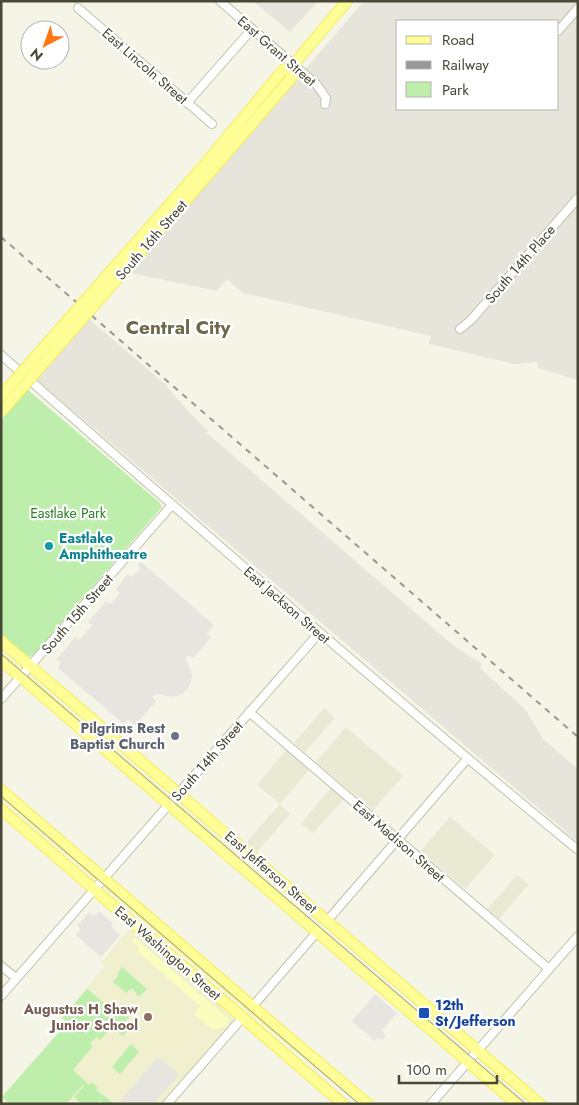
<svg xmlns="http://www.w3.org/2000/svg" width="579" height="1105" viewBox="0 0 579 1105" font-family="Jost,sans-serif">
<rect width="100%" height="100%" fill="#f5f5e7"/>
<!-- residential -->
<g fill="#eae9d4">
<polygon points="324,708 335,718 305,752 294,743"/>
<polygon points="346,727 403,776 373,810 316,762"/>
<polygon points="286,750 309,770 280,804 290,814 256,853 245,844 280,804 257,785"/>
<polygon points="331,788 344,799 313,833 301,823"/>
<polygon points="450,817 495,855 465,889 421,851"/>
<polygon points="517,875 528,885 499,919 487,909"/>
</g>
<!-- industrial -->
<g fill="#e7e5db" fill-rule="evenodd">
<polygon points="253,1 318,1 290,32"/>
<path d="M364,1H578V380L538,368L537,362L514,364L429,344L431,336L243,293L227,279L217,291L130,273ZM398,21H558V109H398Z"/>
<polygon points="89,319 166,385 185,408 208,431 207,433 454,646 482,664 480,668 526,710 543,739 578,769 578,842 36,379"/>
</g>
<!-- education -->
<polygon fill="#f0f0cf" points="131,927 233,1015 234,1018 232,1022 160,1104 4,1104 1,1101 1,1098 67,1023 62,1018 105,966 102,962"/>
<!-- green -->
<g fill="#bdeeab">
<polygon points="28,390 160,503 162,507 34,654 29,657 1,635 1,420"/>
<polygon points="122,967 147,989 139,997 133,989 129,990 126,993 113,982 119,975 117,974"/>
<polygon points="87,989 121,1017 126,1011 130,1015 125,1022 130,1027 123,1036 114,1029 112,1031 110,1029 100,1040 97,1037 90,1043 93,1046 73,1070 89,1085 92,1082 98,1088 96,1090 115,1104 100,1104 102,1101 100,1100 98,1104 82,1104 74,1097 84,1086 83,1085 66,1104 10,1104 2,1097 67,1023 62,1018"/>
<polygon points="131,1044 139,1052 120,1074 112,1067"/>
</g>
<!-- sand -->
<polygon fill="#f9fdbe" points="134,937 230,1020 226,1026 213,1030 194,1014 200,1006 137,951 140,948 131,940"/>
<!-- parking -->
<g fill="#e6e5df">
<polygon points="141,562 214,625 207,633 211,637 193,658 189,655 186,658 186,661 191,670 192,676 189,687 182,694 173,697 157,694 152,697 156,701 135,726 128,719 123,723 58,668 61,663 57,659 75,637 79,640 92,626 88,622 106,601 110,604 120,593 116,589 128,574 132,577 141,568 138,565"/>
<polygon points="99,911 113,923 111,927 120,935 101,957 76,935 81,929 77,926 89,912 93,915 97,914"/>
<polygon points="375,994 397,1013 382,1030 386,1036 382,1040 378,1037 375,1041 352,1021"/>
<polygon points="158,1057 179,1075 153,1104 118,1104"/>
</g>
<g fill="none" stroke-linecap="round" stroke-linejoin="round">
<defs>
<g id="minor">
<polyline points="220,1 317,85 326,98 325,104"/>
<polyline points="78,8 212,124"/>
<polyline points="558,31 578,8"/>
<polyline points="187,103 252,29"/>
<polyline points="460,329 471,320 578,198"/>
<path d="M1,355C192,522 382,689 578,850"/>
<polyline points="1,699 172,505"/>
<polyline points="249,712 549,969"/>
<polyline points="327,921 467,759"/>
<polyline points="1,966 16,978"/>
<polyline points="1,996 319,633"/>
<polyline points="253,1006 317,932"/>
<polyline points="167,1104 243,1017"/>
<polyline points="431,1104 578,936"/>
</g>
<g id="major">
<polyline points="200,170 283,70 293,65 347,1"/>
<polyline points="207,176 292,77 293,65"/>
<polyline points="1,641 540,1104"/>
<polyline points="1,660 517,1104"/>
<polyline points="1,790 274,1025 368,1104"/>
<polyline points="1,809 343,1104"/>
</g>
</defs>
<!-- minor casing -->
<use href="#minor" stroke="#c2c0a8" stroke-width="10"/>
<!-- major casing -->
<use href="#major" stroke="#f1ee58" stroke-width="12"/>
<!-- minor -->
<use href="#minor" stroke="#fff" stroke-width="8"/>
<!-- major -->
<use href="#major" stroke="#fffe96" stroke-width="10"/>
<!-- tram -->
<g stroke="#979797" stroke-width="1">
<polyline points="1,654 526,1104"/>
<polyline points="1,796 359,1104"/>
</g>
<!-- rail -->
<polyline stroke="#979797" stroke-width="2" stroke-dasharray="6 6" stroke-linecap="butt" points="1,237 578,737"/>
<defs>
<g id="major-bridge">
<polyline points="1,396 200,170"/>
<polyline points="1,412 207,176"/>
</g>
</defs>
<!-- major-bridge casing -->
<use href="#major-bridge" stroke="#f1ee58" stroke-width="12" stroke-linecap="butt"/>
<!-- major-bridge -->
<use href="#major-bridge" stroke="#fffe96" stroke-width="10"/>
</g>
<!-- markers -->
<circle fill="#0f9aa8" stroke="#fff" stroke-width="2" cx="49" cy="546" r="5"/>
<circle fill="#6b7280" stroke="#fff" stroke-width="2" cx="175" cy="736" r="5"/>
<rect fill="#1a4fb4" stroke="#fff" stroke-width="2" x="418" y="1007" width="12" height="12" rx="2.5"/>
<circle fill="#8d6e63" stroke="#fff" stroke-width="2" cx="148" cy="1017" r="5"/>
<g text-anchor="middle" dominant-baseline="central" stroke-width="4.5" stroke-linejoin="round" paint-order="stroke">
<!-- street labels -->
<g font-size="14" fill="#494735" stroke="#fff">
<text transform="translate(277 51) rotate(41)">East Grant Street</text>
<text transform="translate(145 66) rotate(41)">East Lincoln Street</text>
<text transform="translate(151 240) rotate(-49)">South 16th Street</text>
<text transform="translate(520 264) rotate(-49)">South 14th Place</text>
<text transform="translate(287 605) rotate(41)">East Jackson Street</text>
<text transform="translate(77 614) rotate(-49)">South 15th Street</text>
<text transform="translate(207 761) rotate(-49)">South 14th Street</text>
<text transform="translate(399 841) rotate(41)">East Madison Street</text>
<text transform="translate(271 872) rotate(41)">East Jefferson Street</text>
<text transform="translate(168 953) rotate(41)">East Washington Street</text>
</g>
<!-- park labels -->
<g font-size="14" fill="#2a8221" stroke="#fff">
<text x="68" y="513">Eastlake Park</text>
</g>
<!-- culture labels -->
<g font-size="14" font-weight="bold" fill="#0d838f" stroke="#fff" text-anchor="start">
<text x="59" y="538">Eastlake<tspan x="59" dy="16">Amphitheatre</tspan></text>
</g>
<!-- worship labels -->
<g font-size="14" font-weight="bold" fill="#5b616d" stroke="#fff" text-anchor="end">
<text x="165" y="728">Pilgrims Rest<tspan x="165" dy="16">Baptist Church</tspan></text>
</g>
<!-- transit labels -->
<g font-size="14" font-weight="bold" fill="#164399" stroke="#fff" text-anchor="start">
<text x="435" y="1005">12th<tspan x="435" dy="16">St/Jefferson</tspan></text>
</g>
<!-- education labels -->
<g font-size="14" font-weight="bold" fill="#785e54" stroke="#fff" text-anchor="end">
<text x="138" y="1009">Augustus H Shaw<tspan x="138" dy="16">Junior School</tspan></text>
</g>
<!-- district labels -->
<g font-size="19" font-weight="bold" fill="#6d694b" stroke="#fff">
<text x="178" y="327">Central City</text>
</g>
</g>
<!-- border -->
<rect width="579" height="1105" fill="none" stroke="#494735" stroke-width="5"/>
<!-- legend -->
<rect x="396" y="20" width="162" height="90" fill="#ffffff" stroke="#b6b5ae"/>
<rect x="406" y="36" width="25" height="8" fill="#fffe96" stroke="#b6b5ae"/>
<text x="442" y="45" font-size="15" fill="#494735">Road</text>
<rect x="406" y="61" width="25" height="8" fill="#979797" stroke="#b6b5ae"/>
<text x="442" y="70" font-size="15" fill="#494735">Railway</text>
<rect x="406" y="82" width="25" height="15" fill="#bdeeab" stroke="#b6b5ae"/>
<text x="442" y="95" font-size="15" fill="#494735">Park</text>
<!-- north arrow -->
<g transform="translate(45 45) rotate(221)"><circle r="24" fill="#ffffff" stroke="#b6b5ae"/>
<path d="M0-4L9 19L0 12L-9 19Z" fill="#ff7814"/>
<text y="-8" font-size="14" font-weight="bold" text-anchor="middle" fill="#494735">N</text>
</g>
<!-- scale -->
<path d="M399 1075v8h98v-8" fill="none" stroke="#494735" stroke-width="2.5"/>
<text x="406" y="1075" font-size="15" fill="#494735" stroke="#ffffff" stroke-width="4" paint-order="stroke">100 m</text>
</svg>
